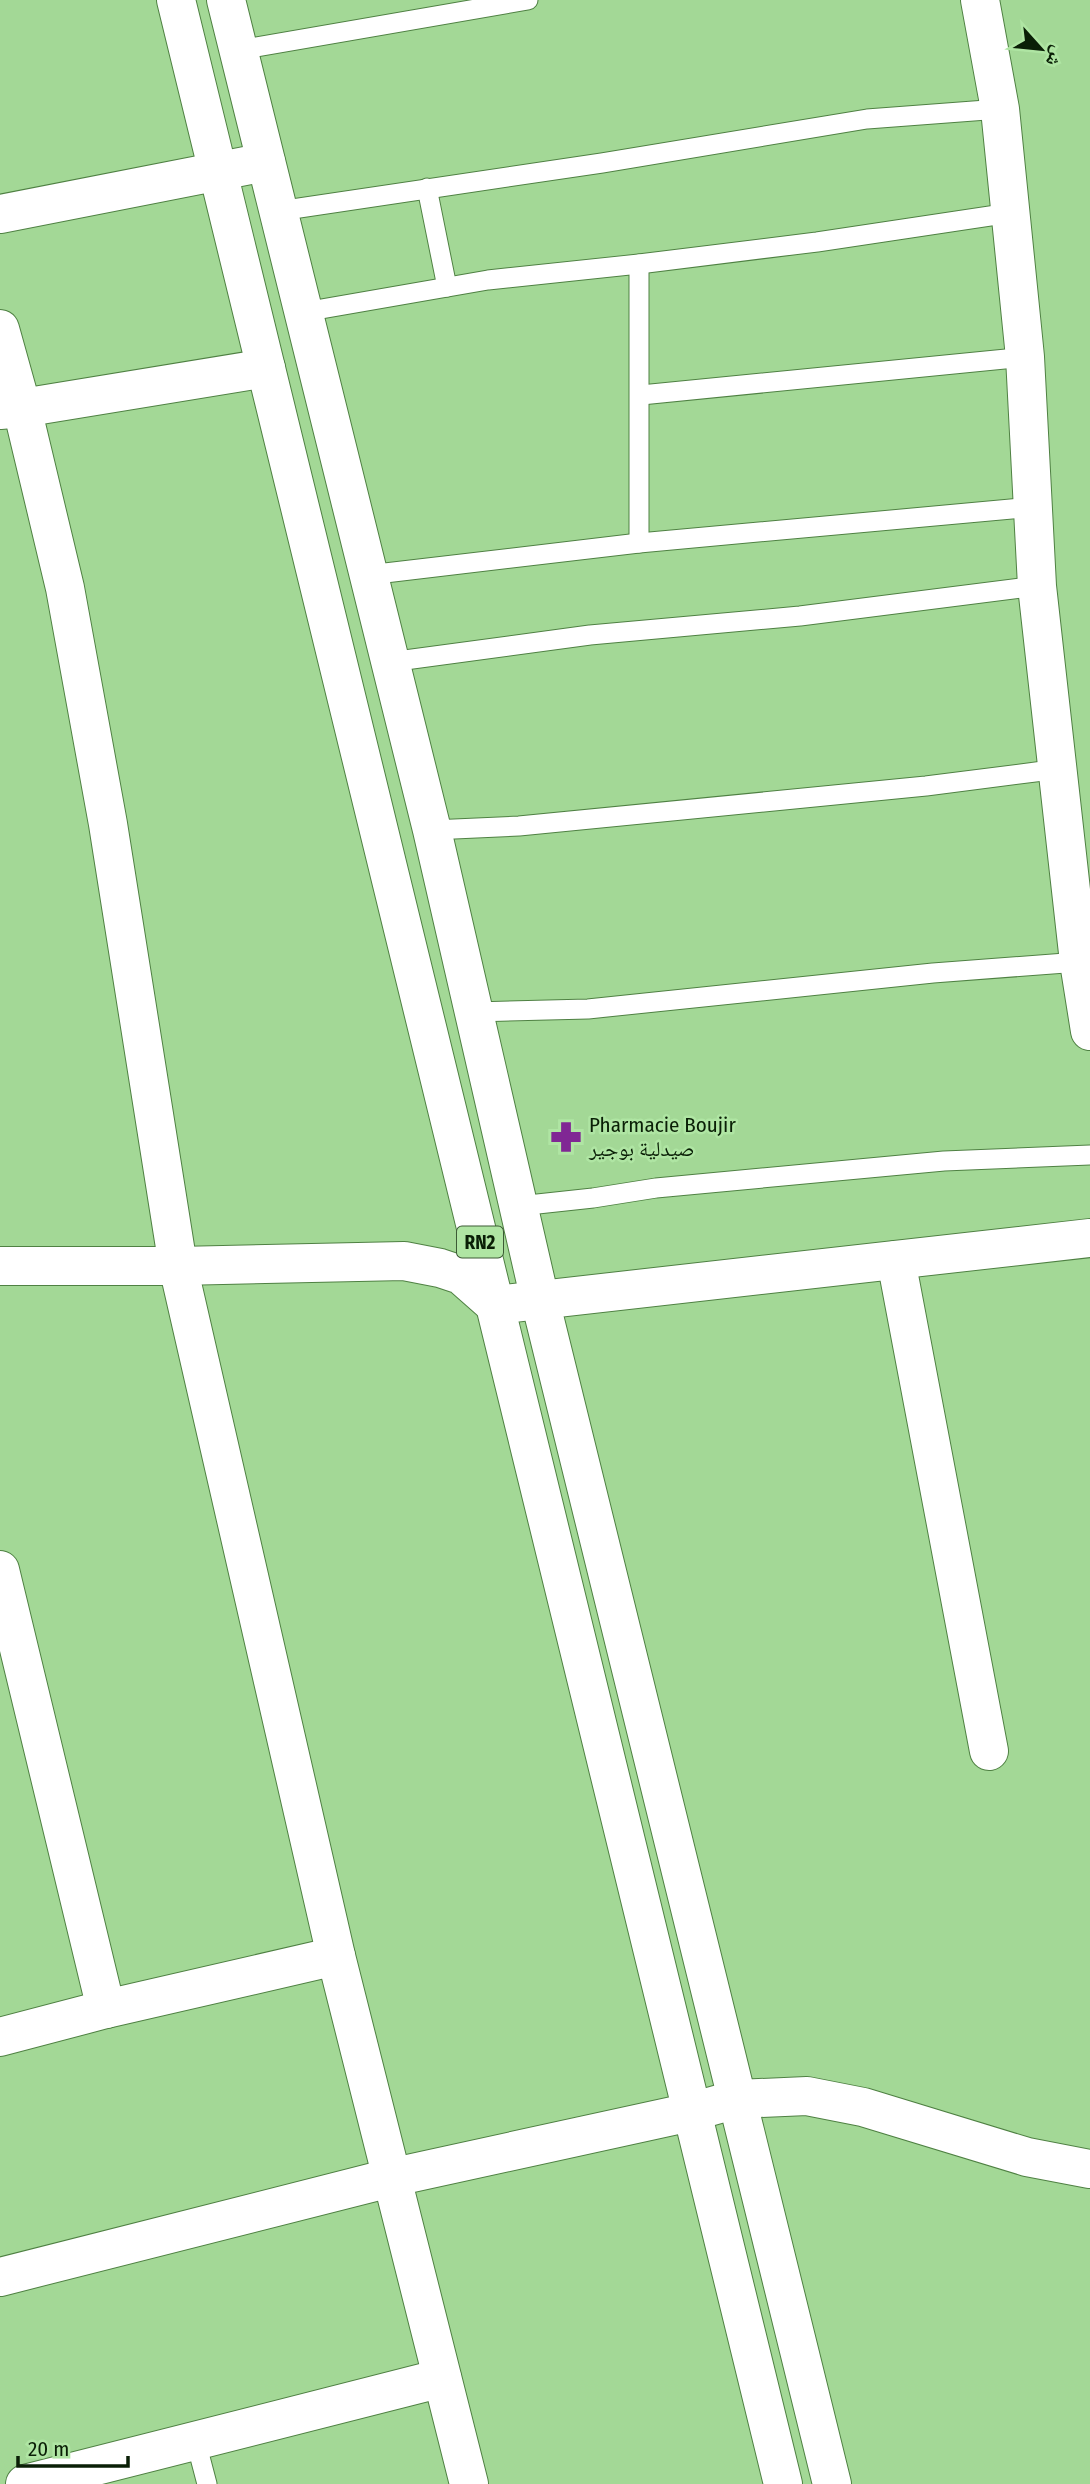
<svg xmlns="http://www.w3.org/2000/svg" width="1090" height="2484" viewBox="0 0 1090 2484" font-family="'Fira Sans Condensed','Noto Naskh Arabic',sans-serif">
<rect width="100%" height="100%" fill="#a3d896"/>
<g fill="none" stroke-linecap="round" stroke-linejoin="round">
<defs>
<g id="lane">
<polyline points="239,50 528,0"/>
<polyline points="427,188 447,287"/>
<polyline points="279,211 602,163 867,119 1000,109"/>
<polyline points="639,264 639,543"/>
<polyline points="304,312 488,280 639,264 817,242 1010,213"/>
<polyline points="641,395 1025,357"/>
<polyline points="368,575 639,543 1033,507"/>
<polyline points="390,662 590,635 800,616 1037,586"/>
<polyline points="432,830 519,826 926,786 1059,769"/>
<polyline points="474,1012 588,1009 933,973 1079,962"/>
<polyline points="519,1206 593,1198 656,1188 944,1161 1090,1155"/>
<polyline points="196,2442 207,2484"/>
</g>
<g id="street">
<polyline points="980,0 1000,109 1025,357 1037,586 1079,962 1090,1031"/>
<polyline points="0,214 266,162"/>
<polyline points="0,329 22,408 65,588 108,824 178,1266 336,1956 469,2484"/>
<polyline points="0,410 22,408 266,368"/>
<polyline points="896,1260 989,1751"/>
<polyline points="495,1305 1090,1238"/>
<polyline points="0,1570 106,2009"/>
<polyline points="0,2037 106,2009 336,1956"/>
<polyline points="0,2277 394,2177 691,2112 737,2099 807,2096 863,2107 1027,2157 1090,2169"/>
<polyline points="25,2484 442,2378"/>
</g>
<polyline id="secondary" points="0,1266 178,1266 404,1261 440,1268 461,1275 495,1305"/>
<g id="highway">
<polyline points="176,0 783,2484"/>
<polyline points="226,0 432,830 540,1300 832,2484"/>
</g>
</defs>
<!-- lane casing -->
<use href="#lane" stroke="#4f8143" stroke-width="21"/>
<!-- street casing -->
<use href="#street" stroke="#4f8143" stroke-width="40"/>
<!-- secondary casing -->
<use href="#secondary" stroke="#4f8143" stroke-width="40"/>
<!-- highway casing -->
<use href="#highway" stroke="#4f8143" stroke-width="40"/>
<!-- lane -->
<use href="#lane" stroke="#fff" stroke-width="19"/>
<!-- street -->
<use href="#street" stroke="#fff" stroke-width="38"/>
<!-- secondary -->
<use href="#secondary" stroke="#fff" stroke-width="38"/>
<!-- highway -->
<use href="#highway" stroke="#fff" stroke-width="38"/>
</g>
<!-- icons -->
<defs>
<symbol id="pharmacy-bare" viewBox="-9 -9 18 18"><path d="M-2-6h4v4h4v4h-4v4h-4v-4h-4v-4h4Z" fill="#802794" stroke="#afe5a3" stroke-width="2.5" paint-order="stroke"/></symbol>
</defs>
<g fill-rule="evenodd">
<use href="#pharmacy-bare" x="544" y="1115" width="44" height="44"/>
</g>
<g text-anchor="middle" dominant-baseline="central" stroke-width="5" stroke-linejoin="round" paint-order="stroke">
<!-- shield labels -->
<rect fill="#afe5a3" stroke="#3c5a35" stroke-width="2" x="457" y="1226.5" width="46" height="31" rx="5"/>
<g font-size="19" font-weight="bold" fill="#0a1f06">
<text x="480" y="1242">RN2</text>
</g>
<!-- poi labels -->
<g font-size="21" fill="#0a1f06" stroke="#afe5a3" text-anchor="start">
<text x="589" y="1125">Pharmacie Boujir<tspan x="589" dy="24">صيدلية بوجير</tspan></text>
</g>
</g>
<!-- north arrow -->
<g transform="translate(1041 49) rotate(117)" stroke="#afe5a3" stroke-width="5" paint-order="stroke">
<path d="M0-5L12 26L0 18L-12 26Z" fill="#0a1f06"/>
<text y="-10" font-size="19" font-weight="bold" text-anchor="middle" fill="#0a1f06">ش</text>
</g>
<!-- scale -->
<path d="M18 2456v10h110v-10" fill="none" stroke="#0a1f06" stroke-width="3.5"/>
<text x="28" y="2456" font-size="21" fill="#0a1f06" stroke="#afe5a3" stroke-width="5" paint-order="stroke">20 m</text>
</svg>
